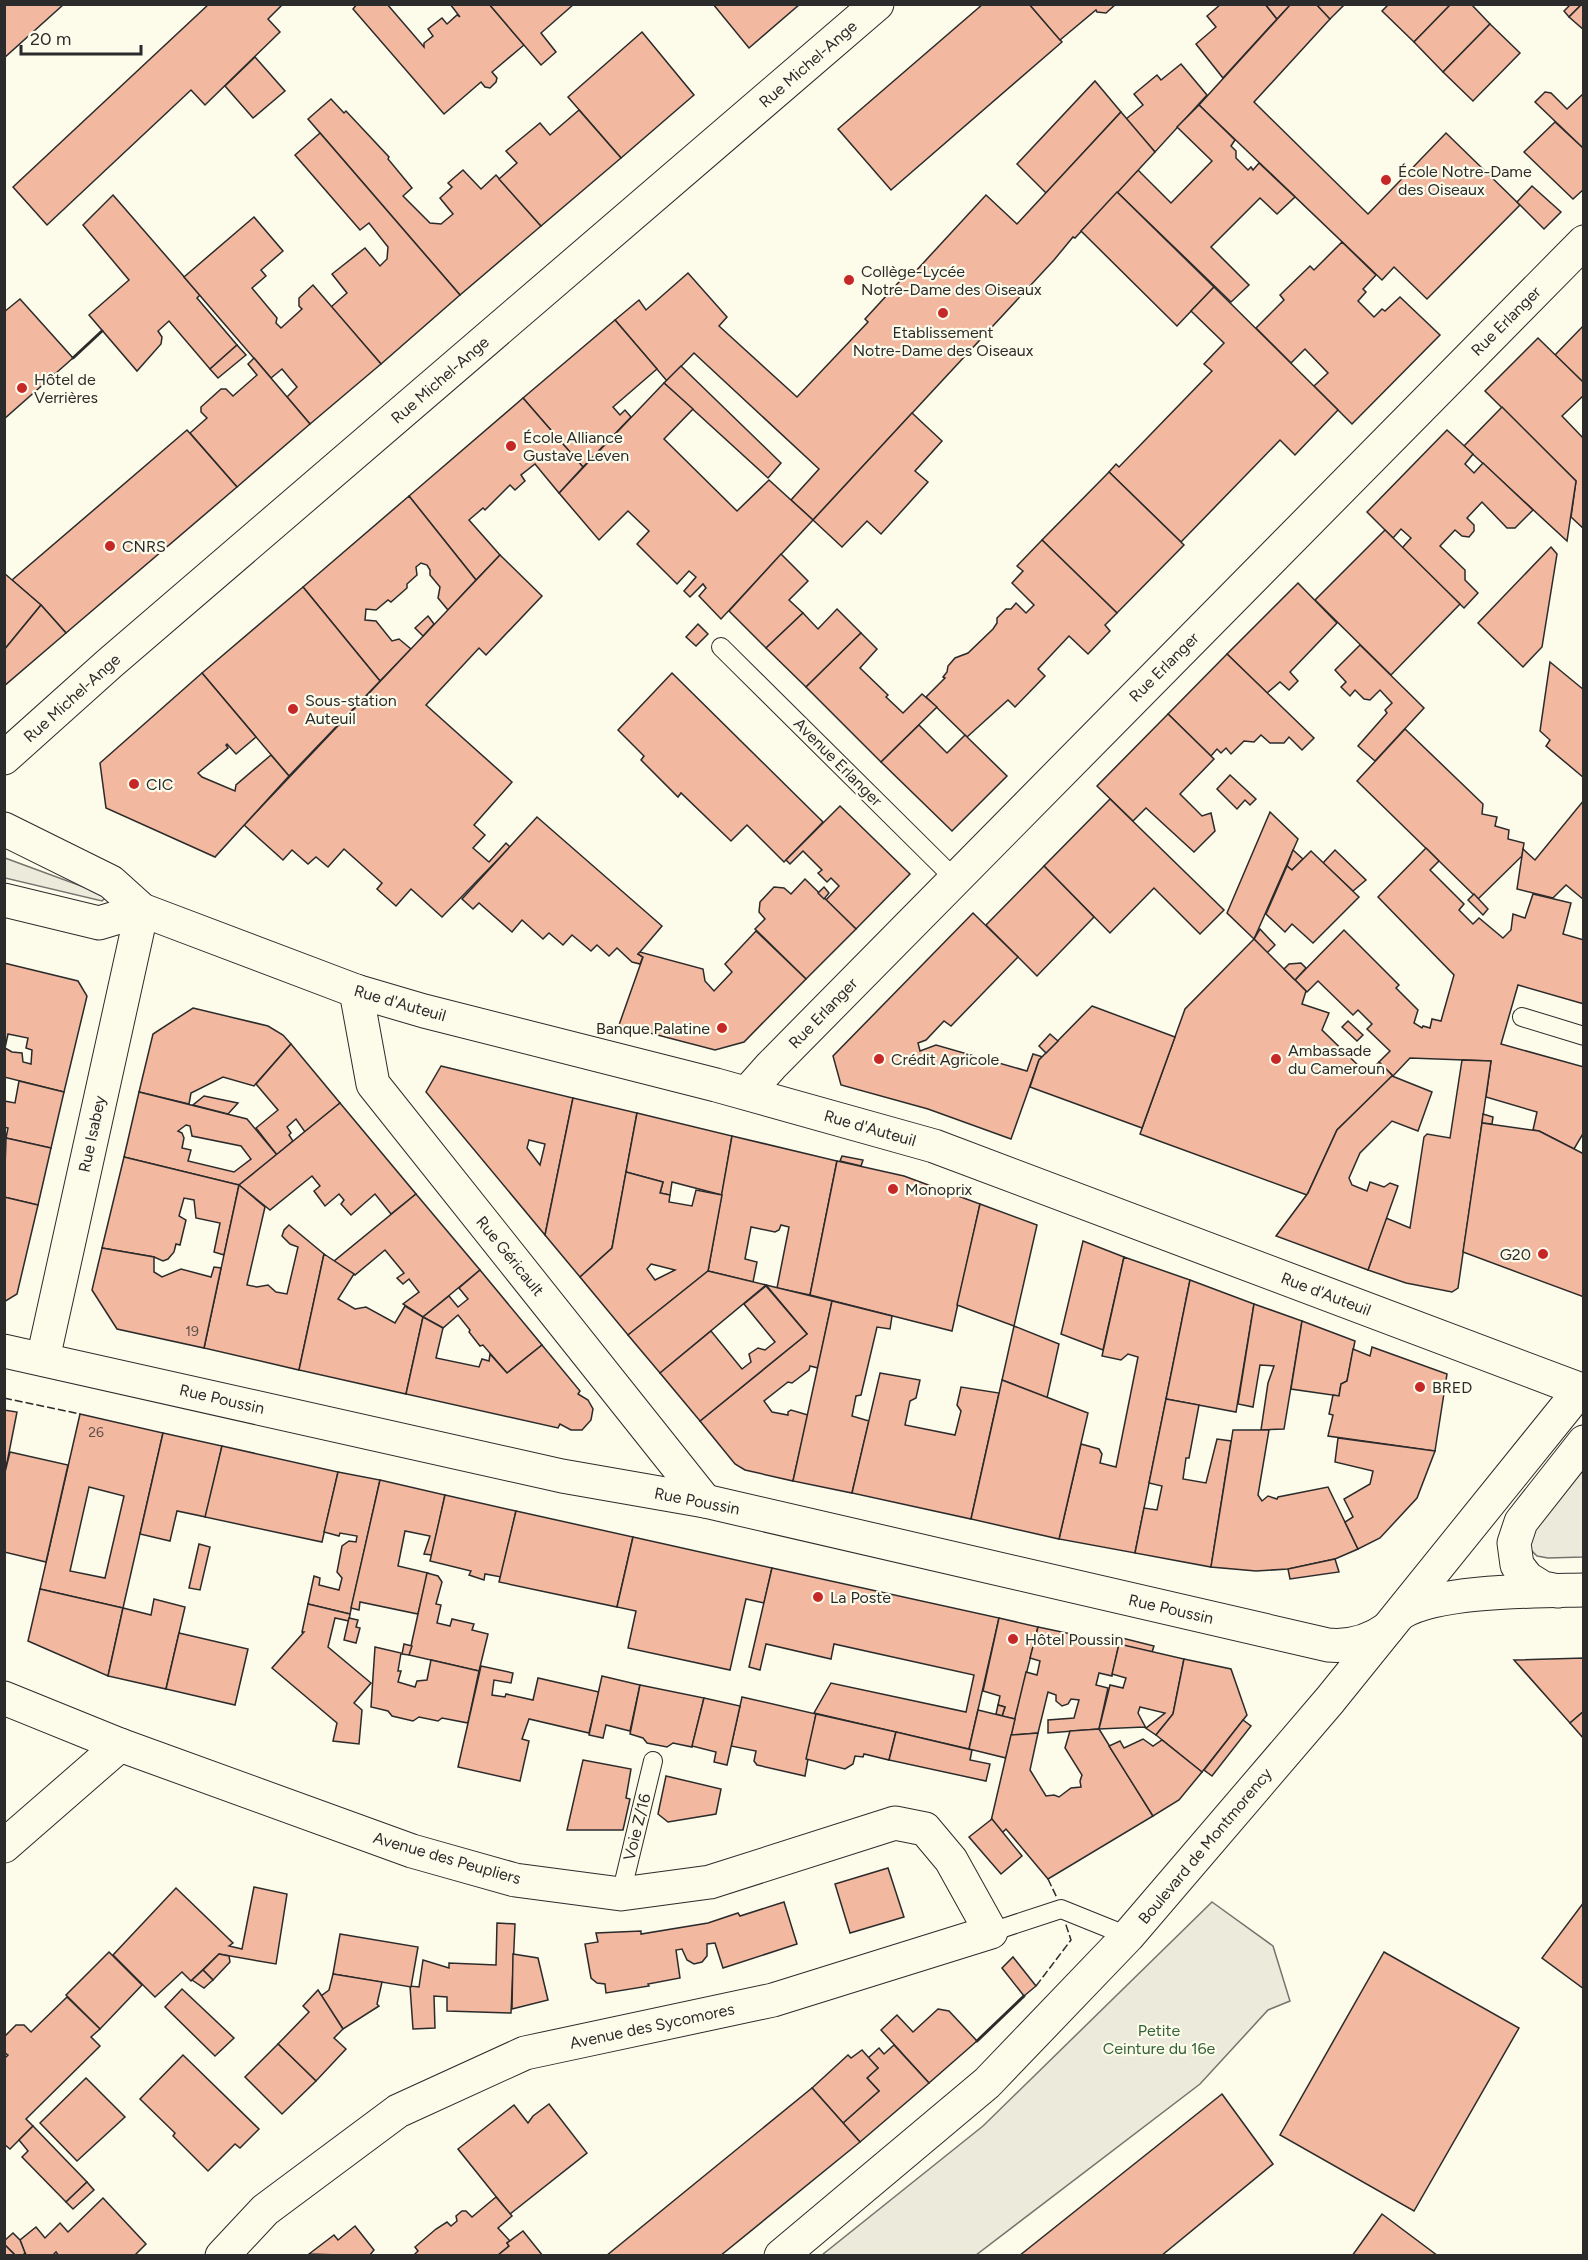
<svg xmlns="http://www.w3.org/2000/svg" width="1588" height="2260" viewBox="0 0 1588 2260" font-family="Figtree,sans-serif">
<rect width="100%" height="100%" fill="#fdfbea"/>
<!-- green -->
<polygon fill="#ecebdb" stroke="#74746e" stroke-width="1.5" points="1212,1902 1273,1946 1290,2001 1268,2010 1200,2084 976,2255 822,2255 983,2126"/>
<!-- parking -->
<g fill="#eceadb" stroke="#74746e" stroke-width="1.5">
<polygon points="5,858 103,894 105,898 102,901 5,878"/>
<polygon points="1583,1459 1583,1557 1548,1558 1537,1556 1531,1550 1526,1537"/>
</g>
<!-- building -->
<g fill="#f2b8a0" stroke="#2b2b2b" stroke-width="1.5" fill-rule="evenodd">
<polygon points="4,4 64,4 4,58"/>
<polygon points="209,4 283,4 268,19 280,32 205,105 191,90 47,225 13,187"/>
<polygon points="357,4 387,4 424,47 424,43 433,36 428,29 442,18 447,24 457,15 460,17 450,4 489,4 524,45 492,72 497,78 496,82 490,88 485,87 481,82 444,114 353,9"/>
<polygon points="489,4 574,4 541,33 556,52 541,65"/>
<polygon points="713,4 800,4 749,48"/>
<polygon points="983,4 1029,4 1062,42 891,190 838,129"/>
<polygon points="1029,4 1116,4 1106,13 1097,12 1096,10 1060,40"/>
<polygon points="1221,4 1265,4 1277,19 1223,78 1196,44 1216,27 1207,16"/>
<polygon points="1265,4 1291,4 1277,19"/>
<polygon points="1291,4 1316,4 1330,19 1254,102 1368,214 1446,133 1520,205 1427,299 1394,267 1382,280 1199,105"/>
<polygon points="1316,4 1345,4 1330,19"/>
<polygon points="1389,4 1451,4 1414,42 1382,11"/>
<polygon points="1451,4 1471,4 1490,24 1443,72 1414,42"/>
<polygon points="1571,4 1582,4 1569,17 1564,11"/>
<polygon points="1582,4 1584,4 1584,30 1569,17"/>
<polygon points="1490,24 1520,53 1473,101 1443,72"/>
<polygon points="642,32 694,95 621,158 568,97"/>
<polygon points="255,57 285,91 253,118 225,86"/>
<polygon points="1181,64 1207,95 1155,152 1126,119 1143,105 1134,94 1157,75 1161,80"/>
<polygon points="1095,81 1121,112 1046,193 1017,164"/>
<polygon points="1545,92 1551,93 1567,109 1584,93 1584,149 1535,102"/>
<polygon points="331,99 344,113 346,111 389,157 388,159 412,188 403,196 430,223 441,224 453,214 440,198 452,187 448,183 463,170 481,189 496,175 541,226 460,295 308,119"/>
<polygon points="1199,105 1235,140 1231,146 1236,151 1236,158 1248,170 1251,167 1253,170 1259,163 1295,197 1277,214 1260,198 1211,247 1249,285 1231,302 1117,192 1138,170 1171,203 1212,161 1177,127"/>
<polygon points="579,110 621,158 541,226 499,179 517,163 506,151 540,123 550,135"/>
<polygon points="1121,112 1155,152 1075,238 1073,237 1054,260 813,520 791,500 819,469 694,353 667,381 615,320 639,300 646,310 688,273 727,317 719,326 797,397 868,322 865,319 911,269 914,273 986,195 1017,224"/>
<polygon points="1555,122 1584,149 1584,189 1573,199 1524,152"/>
<polygon points="320,133 460,295 381,364 331,307 347,293 332,274 365,248 380,266 387,259 388,247 369,223 360,230 295,155"/>
<polygon points="1532,186 1561,212 1544,229 1517,202"/>
<polygon points="1117,192 1214,287 1177,326 1081,231"/>
<polygon points="113,195 200,295 197,298 237,345 210,369 169,321 158,331 162,337 161,344 137,371 89,315 129,280 83,225"/>
<polygon points="254,217 283,251 261,270 266,276 252,288 277,318 276,323 281,328 302,309 299,306 299,298 313,285 381,364 310,424 287,397 297,387 282,369 271,378 184,277"/>
<polygon points="1342,242 1376,275 1363,289 1366,292 1358,301 1374,317 1382,309 1385,311 1400,297 1440,335 1352,424 1314,386 1328,373 1305,349 1291,363 1256,328 1284,300 1280,295 1310,266 1314,270"/>
<polygon points="1214,287 1338,410 1295,455 1280,440 1181,542 1109,472 1116,464 1119,467 1212,371 1204,364 1224,343 1191,311"/>
<polygon points="20,299 73,358 4,419 4,312"/>
<polygon points="615,320 657,369 613,407 620,415 625,410 631,417 583,467 523,398"/>
<polygon points="1584,325 1584,383 1555,355"/>
<polygon points="1538,338 1584,383 1584,395 1562,416 1584,439 1584,529 1571,517 1576,481 1485,391"/>
<polygon points="237,345 246,355 218,378 210,369"/>
<polygon points="254,358 310,424 237,487 190,433 207,418 201,412 201,407 221,389 226,389 233,396 257,375 248,364"/>
<polygon points="681,366 781,463 768,478 664,383"/>
<polygon points="664,383 693,409 664,439 737,511 769,480 813,520 721,619 699,596 706,588 703,584 690,597 684,591 696,577 689,571 677,584 637,544 649,531 628,511 599,540 559,493"/>
<polygon points="523,398 583,467 559,493 535,464 521,475 525,481 515,490 510,485 485,510 483,508 469,520 500,555 476,580 409,496"/>
<polygon points="1502,407 1576,481 1567,541 1464,446"/>
<polygon points="912,413 942,441 915,471 928,482 881,534 867,521 842,547 813,520"/>
<polygon points="187,430 237,487 66,633 41,605 12,580"/>
<polygon points="1447,430 1473,454 1465,464 1474,473 1483,463 1533,510 1515,528 1507,528 1482,502 1467,518 1474,525 1474,531 1469,537 1462,536 1455,530 1440,546 1465,570 1465,580 1478,593 1464,608 1402,548 1411,538 1401,529 1393,538 1367,512"/>
<polygon points="1109,472 1184,545 1117,613 1042,540"/>
<polygon points="409,496 476,580 448,610 438,598 440,587 430,575 430,570 427,565 421,563 416,567 417,575 407,584 407,588 391,602 388,600 376,610 366,609 365,620 376,621 392,641 399,639 411,649 380,681 303,587"/>
<polygon points="1385,530 1460,604 1391,675 1315,600"/>
<polygon points="1042,540 1117,613 1105,625 1110,631 1088,654 1069,636 1038,669 1045,676 1015,707 1008,700 967,737 926,697 945,678 943,677 947,672 948,666 955,658 968,653 993,629 997,623 997,618 1006,609 1011,609 1016,603 1026,613 1034,605 1012,583 1023,571 1017,566"/>
<polygon points="1551,547 1557,554 1542,647 1523,667 1478,623"/>
<polygon points="781,554 808,581 789,600 803,613 766,648 729,611"/>
<polygon points="500,555 542,596 486,655 479,648 426,705 512,782 474,825 485,835 473,848 489,862 506,843 510,847 442,917 411,889 396,906 377,889 382,883 344,849 328,867 316,857 308,864 292,850 283,860 244,825"/>
<polygon points="4,573 41,605 4,650"/>
<polygon points="1298,583 1337,623 1290,672 1298,681 1289,690 1280,682 1267,693 1227,654"/>
<polygon points="303,587 380,681 289,776 202,673"/>
<polygon points="41,605 66,633 4,686 4,650"/>
<polygon points="837,609 861,633 806,687 766,648 803,613 818,629"/>
<polygon points="428,616 434,624 423,636 415,628"/>
<polygon points="698,624 708,634 696,646 686,637"/>
<polygon points="861,633 877,649 860,668 888,695 886,697 903,713 922,694 937,707 881,762 806,687"/>
<polygon points="1360,645 1424,708 1375,761 1358,746 1387,713 1385,710 1392,703 1380,690 1370,700 1364,699 1355,690 1350,696 1341,687 1346,682 1335,670"/>
<polygon points="1227,654 1314,738 1302,750 1289,737 1284,743 1270,743 1261,735 1254,742 1244,741 1231,754 1226,748 1221,753 1217,749 1211,756 1168,714"/>
<polygon points="1550,662 1584,690 1584,778 1546,746 1550,740 1540,731"/>
<polygon points="202,673 256,737 236,754 227,744 226,745 228,748 198,773 202,777 235,791 236,785 271,755 289,776 215,857 106,808 100,763"/>
<polygon points="672,673 823,822 784,862 747,825 731,841 681,793 678,797 641,760 644,756 618,730"/>
<polygon points="1168,714 1214,759 1180,794 1202,816 1211,813 1215,831 1194,852 1146,808 1133,821 1097,786"/>
<polygon points="919,725 947,753 965,735 1007,776 952,831 881,762"/>
<polygon points="1405,729 1483,804 1482,814 1497,817 1495,826 1509,830 1508,839 1524,843 1522,856 1478,899 1357,781"/>
<polygon points="1230,775 1256,799 1250,805 1245,800 1237,809 1217,789"/>
<polygon points="1110,799 1224,910 1200,934 1154,888 1110,933 1044,866"/>
<polygon points="1584,800 1584,900 1566,885 1553,898 1517,889 1523,849 1535,860"/>
<polygon points="840,806 910,874 856,929 826,900 839,886 831,878 827,882 818,873 822,870 803,851 790,864 786,860"/>
<polygon points="1270,812 1298,839 1254,939 1227,913"/>
<polygon points="537,817 662,926 640,952 638,954 643,957 640,964 632,962 617,948 609,956 597,945 591,951 572,935 563,945 549,933 543,939 522,920 512,932 479,903 473,909 462,899"/>
<polygon points="1426,848 1439,861 1430,870 1464,904 1459,910 1473,924 1479,918 1503,938 1511,930 1513,914 1525,918 1533,894 1571,903 1563,934 1584,940 1584,1004 1518,985 1501,1044 1584,1067 1584,1132 1574,1149 1539,1131 1533,1130 1537,1112 1486,1097 1491,1061 1410,1058 1393,1076 1379,1062 1390,1051 1367,1029 1372,1024 1358,1010 1353,1015 1318,981 1307,992 1295,980 1344,930 1399,985 1396,988 1418,1010 1414,1023 1422,1028 1423,1026 1430,1028 1432,1019 1441,1021 1454,975 1378,897"/>
<polygon points="1293,850 1303,859 1292,870 1287,866"/>
<polygon points="1335,850 1366,880 1353,891 1323,863"/>
<polygon points="1311,851 1359,897 1313,943 1292,924 1285,932 1266,914 1287,866 1292,870"/>
<polygon points="1044,866 1094,917 1037,976 986,925"/>
<polygon points="805,879 856,929 806,979 755,929 765,919 759,912 760,902 774,887 784,888 791,894"/>
<polygon points="824,887 829,893 824,899 818,893"/>
<polygon points="1474,894 1488,909 1483,915 1468,900"/>
<polygon points="973,913 1018,957 951,1026 944,1021 926,1040 918,1043 920,1051 936,1045 1027,1071 1033,1054 1043,1057 1039,1060 1011,1139 928,1109 841,1085 833,1056"/>
<polygon points="1260,929 1275,945 1267,953 1254,939"/>
<polygon points="756,931 806,979 744,1042 715,1050 619,1025 643,957 638,954 640,952 703,969 705,981 714,991 732,972 725,964"/>
<polygon points="1254,939 1306,991 1302,1004 1329,1013 1322,1030 1363,1070 1370,1071 1379,1062 1393,1076 1337,1130 1307,1195 1140,1134 1185,1009"/>
<path d="M4,963L78,981L87,996L64,1092L4,1077ZM8,1034L28,1038L26,1048L32,1050L31,1064L23,1062L22,1053L12,1052L5,1048Z"/>
<polygon points="1301,963 1306,968 1295,980 1284,969 1289,964"/>
<polygon points="1092,1006 1175,1037 1142,1128 1030,1087 1039,1060"/>
<polygon points="193,1008 268,1026 283,1035 291,1044 254,1086 223,1077 191,1093 189,1104 139,1092 153,1034"/>
<polygon points="1348,1021 1363,1035 1357,1041 1342,1027"/>
<polygon points="1050,1034 1058,1041 1046,1053 1039,1046"/>
<polygon points="291,1044 340,1103 305,1132 296,1119 287,1127 291,1133 289,1135 293,1141 277,1155 256,1128 278,1110 256,1084"/>
<polygon points="1462,1060 1491,1061 1458,1288 1452,1292 1406,1283 1368,1270 1386,1218 1410,1228 1424,1137 1427,1134 1450,1138"/>
<path d="M441,1066L573,1098L545,1235L426,1092ZM529,1140L545,1144L540,1165L527,1148Z"/>
<polygon points="1392,1076 1432,1092 1418,1131 1392,1121 1360,1153 1349,1178 1352,1185 1367,1191 1370,1182 1384,1187 1390,1183 1398,1186 1368,1270 1276,1236 1308,1193 1337,1130"/>
<polygon points="19,1081 64,1092 51,1148 6,1138 8,1128 4,1127 4,1101 15,1103"/>
<path d="M139,1092L247,1119L277,1155L239,1185L124,1157ZM186,1125L190,1126L192,1136L241,1146L251,1159L234,1172L188,1161L191,1150L182,1148L184,1138L182,1133L178,1131Z"/>
<polygon points="204,1096 238,1103 228,1114 193,1105"/>
<polygon points="573,1098 637,1113 612,1248 580,1277 545,1235"/>
<polygon points="340,1103 416,1194 391,1214 375,1194 351,1215 341,1204 344,1200 339,1194 325,1206 314,1191 320,1186 312,1176 270,1210 239,1185"/>
<polygon points="637,1113 732,1136 722,1195 672,1182 670,1195 660,1193 663,1182 626,1172"/>
<polygon points="1483,1114 1493,1117 1492,1124 1482,1123"/>
<polygon points="1482,1123 1539,1131 1584,1154 1584,1297 1463,1252"/>
<polygon points="732,1136 837,1161 810,1295 777,1288 789,1227 781,1225 779,1230 775,1232 751,1227 745,1259 757,1262 753,1282 708,1271"/>
<polygon points="6,1138 51,1148 38,1205 4,1197"/>
<polygon points="842,1156 863,1160 861,1166 840,1161"/>
<polygon points="124,1157 239,1185 224,1255 214,1252 220,1223 196,1218 194,1200 184,1198 179,1216 186,1220 180,1245 176,1244 174,1252 168,1259 163,1261 154,1257 102,1248"/>
<polygon points="837,1161 904,1176 980,1204 952,1331 810,1295"/>
<path d="M626,1172L663,1182L660,1193L670,1195L669,1202L692,1206L696,1190L722,1195L708,1271L628,1335L580,1277L612,1248ZM651,1264L675,1270L655,1280L647,1269Z"/>
<polygon points="239,1185 265,1207 247,1285 257,1287 268,1285 276,1292 287,1294 298,1247 290,1244 282,1236 284,1230 289,1225 324,1254 299,1370 204,1348"/>
<polygon points="416,1194 480,1270 423,1317 403,1304 419,1292 409,1279 403,1284 397,1278 404,1273 385,1250 355,1275 333,1262"/>
<polygon points="4,1197 38,1205 17,1294 4,1302"/>
<polygon points="980,1204 1037,1225 1014,1326 957,1305"/>
<polygon points="1083,1241 1124,1257 1103,1350 1061,1334"/>
<polygon points="102,1248 154,1257 154,1272 162,1277 181,1269 211,1277 214,1267 221,1268 204,1348 117,1329 92,1290"/>
<polygon points="324,1254 354,1274 338,1299 355,1309 366,1307 395,1323 405,1306 423,1317 406,1394 299,1370"/>
<polygon points="1124,1257 1190,1280 1135,1553 1059,1539 1081,1444 1099,1449 1102,1454 1100,1463 1116,1467 1138,1357 1128,1354 1121,1360 1102,1356"/>
<polygon points="480,1270 542,1345 507,1373 483,1345 480,1346 469,1332 470,1330 458,1315 443,1328 423,1317 449,1296 458,1307 468,1299 459,1288"/>
<polygon points="708,1271 766,1285 660,1373 628,1335"/>
<polygon points="1190,1280 1254,1304 1236,1412 1166,1399"/>
<polygon points="766,1285 832,1301 818,1368 810,1366 809,1370 792,1383 788,1382 764,1401 772,1412 788,1415 788,1412 791,1410 808,1415 793,1481 745,1470 735,1464 700,1421 807,1334"/>
<polygon points="766,1286 807,1334 700,1421 660,1373 711,1331 742,1369 751,1362 749,1354 758,1348 765,1350 775,1342 744,1304"/>
<polygon points="832,1301 892,1316 890,1329 877,1327 861,1395 856,1396 852,1416 869,1421 852,1493 793,1481"/>
<polygon points="1254,1304 1302,1321 1284,1429 1261,1430 1268,1383 1274,1366 1260,1365 1253,1407 1238,1404"/>
<polygon points="423,1317 443,1328 436,1358 479,1367 482,1359 489,1361 490,1354 507,1373 542,1345 580,1391 578,1394 588,1400 593,1409 591,1420 582,1430 571,1430 560,1424 558,1428 406,1394"/>
<polygon points="1302,1321 1355,1341 1347,1381 1341,1384 1339,1396 1291,1389"/>
<polygon points="1014,1326 1059,1344 1047,1398 1002,1380"/>
<polygon points="1372,1347 1447,1374 1435,1451 1328,1436 1333,1415 1329,1414 1333,1395 1339,1396 1341,1384 1347,1381 1353,1349 1370,1356"/>
<polygon points="880,1373 920,1380 916,1398 910,1401 905,1425 955,1435 961,1411 957,1405 961,1387 999,1393 971,1519 852,1493"/>
<polygon points="1002,1380 1088,1413 1059,1539 971,1519"/>
<polygon points="1166,1399 1199,1405 1189,1458 1186,1458 1183,1479 1206,1483 1217,1439 1231,1441 1211,1567 1135,1553 1144,1508 1157,1510 1162,1486 1149,1483"/>
<polygon points="4,1410 17,1412 5,1473 4,1473"/>
<path d="M80,1414L163,1433L123,1608L40,1589ZM89,1487L124,1496L105,1578L70,1571Z"/>
<polygon points="1233,1430 1269,1430 1258,1495 1262,1501 1268,1496 1277,1499 1278,1497 1328,1487 1358,1549 1335,1559 1288,1569 1256,1571 1211,1567"/>
<polygon points="163,1433 222,1446 206,1517 177,1511 170,1541 140,1534"/>
<polygon points="1338,1438 1435,1451 1417,1498 1380,1538 1358,1549 1345,1522 1353,1517 1344,1499 1370,1484 1373,1471 1335,1462"/>
<polygon points="222,1446 338,1472 322,1542 205,1517"/>
<polygon points="10,1452 68,1465 46,1562 4,1552 4,1476"/>
<polygon points="338,1472 380,1480 350,1614 308,1604 314,1576 320,1578 319,1585 339,1590 342,1578 337,1572 342,1546 349,1541 356,1542 357,1536 340,1533 339,1536 324,1532"/>
<polygon points="380,1480 445,1495 432,1555 424,1554 430,1536 405,1531 398,1566 428,1573 418,1614 360,1602 359,1610 351,1608"/>
<polygon points="445,1495 516,1511 501,1577 485,1574 484,1580 469,1575 471,1571 430,1561"/>
<polygon points="516,1511 633,1537 617,1607 499,1582"/>
<polygon points="633,1537 772,1568 764,1603 746,1599 730,1670 628,1648 636,1611 617,1607"/>
<polygon points="199,1544 210,1547 200,1590 189,1588"/>
<polygon points="1335,1559 1339,1572 1290,1579 1288,1569"/>
<polygon points="772,1568 999,1618 969,1749 814,1713 831,1683 966,1712 974,1675 834,1644 831,1659 766,1644 760,1670 749,1667"/>
<polygon points="427,1573 438,1576 442,1582 436,1604 441,1605 437,1623 450,1626 452,1619 474,1624 472,1630 488,1634 479,1671 409,1655"/>
<polygon points="40,1589 123,1608 108,1676 28,1641"/>
<polygon points="154,1599 185,1607 166,1689 108,1676 123,1608 151,1615"/>
<polygon points="308,1604 350,1614 349,1621 335,1618 328,1647 371,1683 354,1703 362,1710 359,1744 333,1741 337,1723 272,1668 304,1632 302,1632"/>
<polygon points="349,1618 358,1620 356,1627 360,1628 356,1643 344,1640"/>
<polygon points="999,1618 1038,1627 1015,1719 1002,1716 1005,1707 998,1705 1000,1696 983,1691"/>
<polygon points="1038,1627 1119,1644 1112,1676 1099,1673 1096,1685 1108,1688 1099,1729 1048,1733 1048,1720 1074,1718 1079,1700 1071,1699 1068,1704 1062,1706 1056,1701 1056,1695 1048,1692 1038,1733 1011,1735 1026,1672 1037,1675 1040,1661 1030,1658"/>
<polygon points="179,1633 248,1649 235,1705 166,1689"/>
<polygon points="1122,1638 1154,1646 1152,1652 1120,1645"/>
<polygon points="404,1644 412,1646 409,1655 402,1654"/>
<path d="M1119,1644L1184,1659L1173,1714L1156,1735L1144,1727L1099,1729L1110,1685L1123,1688L1126,1678L1112,1674ZM1140,1707L1165,1713L1146,1728L1138,1713Z"/>
<polygon points="375,1647 401,1653 398,1671 401,1671 398,1682 415,1687 417,1681 427,1680 431,1660 479,1671 468,1723 442,1718 438,1721 419,1717 413,1721 392,1716 388,1711 371,1707"/>
<polygon points="1584,1658 1584,1711 1570,1723 1514,1660"/>
<polygon points="1184,1659 1231,1669 1247,1715 1202,1772 1156,1735 1173,1714"/>
<polygon points="481,1666 513,1673 511,1683 494,1680 492,1695 505,1697 506,1694 533,1700 538,1678 599,1692 589,1733 529,1719 522,1739 529,1741 520,1781 458,1767"/>
<polygon points="602,1676 640,1685 630,1731 606,1725 603,1738 589,1735"/>
<polygon points="640,1685 704,1698 692,1747 673,1743 667,1747 647,1743 643,1738 630,1734"/>
<polygon points="742,1697 816,1714 805,1776 757,1765 754,1761 756,1751 731,1746"/>
<polygon points="704,1698 740,1706 727,1765 714,1762 716,1752 692,1746"/>
<polygon points="998,1705 1005,1707 1002,1716 996,1714"/>
<polygon points="978,1710 1015,1719 1006,1758 969,1749"/>
<polygon points="1584,1711 1584,1739 1570,1723"/>
<polygon points="816,1714 896,1732 889,1760 864,1754 863,1757 855,1756 853,1764 845,1769 806,1759"/>
<polygon points="1243,1720 1251,1726 1212,1776 1204,1770"/>
<polygon points="1099,1729 1153,1816 1048,1879 1006,1829 1002,1833 991,1821 1011,1735 1038,1733 1030,1770 1046,1796 1054,1795 1059,1797 1071,1788 1081,1787 1080,1781 1082,1775 1065,1748 1070,1731"/>
<polygon points="896,1732 972,1750 970,1760 990,1764 986,1781 889,1760"/>
<polygon points="1143,1739 1153,1746 1162,1740 1202,1772 1179,1800 1153,1816 1109,1746 1120,1741 1124,1748"/>
<polygon points="583,1760 631,1769 626,1798 630,1799 623,1830 567,1830"/>
<polygon points="666,1776 721,1789 716,1814 668,1822 658,1814"/>
<polygon points="992,1819 1022,1856 1001,1874 969,1837"/>
<polygon points="888,1868 904,1917 850,1933 835,1884"/>
<polygon points="254,1887 287,1894 276,1964 219,1954 191,1981 182,1972 155,1997 113,1955 176,1888 233,1943 229,1946 242,1949"/>
<polygon points="784,1902 797,1944 723,1968 715,1943 707,1944 707,1956 702,1962 694,1964 687,1960 682,1949 676,1950 680,1978 648,1984 649,1986 606,1993 605,1984 597,1983 591,1978 585,1944 598,1942 596,1933 641,1931 641,1934 708,1923 738,1913 740,1916"/>
<polygon points="1584,1902 1584,1989 1542,1958"/>
<polygon points="497,1923 515,1924 511,2013 447,2011 447,1997 434,1996 435,2028 413,2029 410,1986 419,1987 423,1960 449,1968 449,1963 496,1965"/>
<polygon points="340,1934 418,1947 411,1987 333,1974"/>
<polygon points="109,1952 142,1985 100,2029 66,1995"/>
<polygon points="1384,1952 1519,2028 1414,2211 1280,2135"/>
<polygon points="219,1954 229,1956 230,1962 213,1980 203,1970"/>
<polygon points="513,1954 538,1958 548,2000 512,2009"/>
<polygon points="1013,1957 1036,1986 1024,1996 1002,1968"/>
<polygon points="203,1970 213,1980 204,1988 192,1980"/>
<polygon points="333,1974 382,1982 377,2004 379,2006 343,2029 321,1996 329,1990"/>
<polygon points="182,1989 234,2038 215,2056 165,2007"/>
<polygon points="318,1990 343,2029 334,2038 346,2049 316,2081 278,2044 309,2012 303,2006"/>
<polygon points="67,1997 100,2029 91,2037 100,2046 26,2119 33,2126 10,2149 4,2144 4,2059 8,2055 4,2052 4,2037 16,2025 24,2025 31,2032"/>
<polygon points="938,2009 949,2011 977,2041 929,2083 881,2030 897,2015 913,2032"/>
<polygon points="278,2044 316,2081 282,2114 245,2077"/>
<polygon points="894,2045 929,2083 860,2142 843,2123 879,2091 867,2078 878,2068 868,2058 879,2048 884,2054"/>
<polygon points="862,2050 878,2068 867,2078 879,2091 843,2123 812,2088 848,2055 851,2058"/>
<polygon points="183,2055 259,2129 240,2148 235,2144 208,2171 173,2136 175,2133 140,2099"/>
<polygon points="86,2078 125,2117 77,2161 40,2123"/>
<polygon points="812,2088 860,2142 720,2256 606,2256"/>
<polygon points="1222,2094 1273,2164 1161,2256 1019,2256"/>
<polygon points="549,2104 587,2153 510,2214 458,2149 514,2105 528,2123 533,2116"/>
<polygon points="33,2126 87,2182 66,2202 22,2157 28,2151 19,2140"/>
<polygon points="87,2182 94,2190 73,2209 66,2202"/>
<polygon points="496,2197 512,2216 498,2228 510,2241 507,2243 509,2246 497,2256 413,2256 418,2251 415,2247 436,2229 447,2222 451,2226 457,2221 456,2216 462,2211 466,2211 472,2217"/>
<polygon points="103,2198 146,2244 134,2256 59,2256 56,2252 52,2256 27,2256 25,2253 20,2240 36,2227 45,2238 60,2223 68,2232"/>
<polygon points="1382,2214 1438,2256 1352,2256"/>
<polygon points="355,2226 374,2250 369,2256 309,2254 334,2235 338,2240"/>
<polygon points="523,2231 543,2256 497,2256 509,2246 507,2243"/>
<polygon points="13,2233 20,2240 25,2253 22,2256 16,2256 4,2244 4,2241"/>
<polygon points="4,2244 16,2256 4,2256"/>
</g>
<g fill="none" stroke-linecap="round" stroke-linejoin="round">
<defs>
<g id="lane">
<polyline points="721,647 955,879"/>
<polyline points="1522,1017 1584,1036"/>
<polyline points="621,1894 653,1761"/>
<polyline points="991,1932 1061,1909 1128,1936"/>
</g>
<g id="street">
<polyline points="4,758 110,663 877,4"/>
<polyline points="4,900 99,923 142,910"/>
<polyline points="356,991 373,1084 705,1501"/>
<polyline points="747,1093 771,1066 1584,242"/>
<polyline points="43,1359 142,910"/>
<polyline points="4,1698 120,1745 412,1851 515,1880 621,1894 710,1882 895,1823 925,1829 951,1860 991,1932 773,2000 525,2053 398,2111 265,2210 222,2256"/>
<polyline points="4,1846 120,1745"/>
</g>
<g id="secondary">
<polyline points="4,829 111,882 142,910 356,991 424,1011 716,1085 934,1146 1584,1391"/>
<path d="M4,1351L562,1476L705,1501L1328,1645C1350,1647 1369,1642 1387,1629"/>
<polyline points="1558,1591 1543,1588 1527,1578 1517,1565 1514,1543 1521,1522 1584,1442"/>
<path d="M1401,1613C1438,1590 1538,1591 1584,1590"/>
<polyline points="781,2256 987,2083 1128,1936 1330,1700 1580,1390"/>
</g>
</defs>
<!-- lane casing -->
<use href="#lane" stroke="#2b2b2b" stroke-width="20"/>
<!-- street casing -->
<use href="#street" stroke="#2b2b2b" stroke-width="35"/>
<!-- secondary casing -->
<use href="#secondary" stroke="#2b2b2b" stroke-width="35"/>
<!-- lane -->
<use href="#lane" stroke="#fdfbea" stroke-width="18"/>
<!-- street -->
<use href="#street" stroke="#fdfbea" stroke-width="33"/>
<!-- secondary -->
<use href="#secondary" stroke="#fdfbea" stroke-width="33"/>
<!-- fence -->
<g stroke="#2b2b2b" stroke-width="1.5" stroke-dasharray="8 3" stroke-linecap="butt">
<polyline points="4,1398 80,1414"/>
<polyline points="1048,1879 1057,1898"/>
<polyline points="1036,1986 1071,1940 1065,1922"/>
</g>
<!-- wall -->
<g stroke="#2b2b2b" stroke-width="3">
<polyline points="73,358 102,331"/>
<polyline points="977,2041 1024,1996"/>
</g>
</g>
<!-- markers -->
<g fill="#c62828" stroke="#fdfbea" stroke-width="2">
<circle cx="1386" cy="180" r="6"/>
<circle cx="849" cy="280" r="6"/>
<circle cx="943" cy="313" r="6"/>
<circle cx="22" cy="388" r="6"/>
<circle cx="511" cy="446" r="6"/>
<circle cx="110" cy="546" r="6"/>
<circle cx="293" cy="709" r="6"/>
<circle cx="134" cy="784" r="6"/>
<circle cx="722" cy="1028" r="6"/>
<circle cx="879" cy="1059" r="6"/>
<circle cx="1276" cy="1059" r="6"/>
<circle cx="893" cy="1189" r="6"/>
<circle cx="1543" cy="1254" r="6"/>
<circle cx="1420" cy="1387" r="6"/>
<circle cx="818" cy="1597" r="6"/>
<circle cx="1013" cy="1639" r="6"/>
</g>
<g text-anchor="middle" dominant-baseline="central" stroke-width="4.5" stroke-linejoin="round" paint-order="stroke">
<!-- number labels -->
<g font-size="14" fill="#5d4e48">
<text x="192" y="1331">19</text>
<text x="96" y="1432">26</text>
</g>
<!-- street labels -->
<g font-size="16" fill="#2b2b2b" stroke="#fdfbea">
<text transform="translate(808 64) rotate(-41)">Rue Michel-Ange</text>
<text transform="translate(1506 321) rotate(-45)">Rue Erlanger</text>
<text transform="translate(440 380) rotate(-41)">Rue Michel-Ange</text>
<text transform="translate(1164 667) rotate(-45)">Rue Erlanger</text>
<text transform="translate(72 698) rotate(-42)">Rue Michel-Ange</text>
<text transform="translate(838 762) rotate(45)">Avenue Erlanger</text>
<text transform="translate(400 1003) rotate(16)">Rue d'Auteuil</text>
<text transform="translate(823 1013) rotate(-46)">Rue Erlanger</text>
<text transform="translate(870 1128) rotate(16)">Rue d'Auteuil</text>
<text transform="translate(92 1134) rotate(-78)">Rue Isabey</text>
<text transform="translate(510 1256) rotate(51)">Rue Géricault</text>
<text transform="translate(1326 1294) rotate(21)">Rue d'Auteuil</text>
<text transform="translate(222 1399) rotate(13)">Rue Poussin</text>
<text transform="translate(697 1501) rotate(11)">Rue Poussin</text>
<text transform="translate(1171 1609) rotate(13)">Rue Poussin</text>
<text transform="translate(637 1827) rotate(-76)">Voie Z/16</text>
<text transform="translate(1205 1846) rotate(-50)">Boulevard de Montmorency</text>
<text transform="translate(447 1858) rotate(16)">Avenue des Peupliers</text>
<text transform="translate(652 2026) rotate(-12)">Avenue des Sycomores</text>
</g>
<!-- poi labels -->
<g font-size="16" fill="#2b2b2b" stroke="#fdfbea" text-anchor="start">
<text x="1398" y="171">École Notre-Dame<tspan x="1398" dy="18">des Oiseaux</tspan></text>
<text x="861" y="271">Collège-Lycée<tspan x="861" dy="18">Notre-Dame des Oiseaux</tspan></text>
<text x="943" y="332" text-anchor="middle">Etablissement<tspan x="943" dy="18">Notre-Dame des Oiseaux</tspan></text>
<text x="34" y="379">Hôtel de<tspan x="34" dy="18">Verrières</tspan></text>
<text x="523" y="437">École Alliance<tspan x="523" dy="18">Gustave Leven</tspan></text>
<text x="122" y="546">CNRS</text>
<text x="305" y="700">Sous-station<tspan x="305" dy="18">Auteuil</tspan></text>
<text x="146" y="784">CIC</text>
<text x="710" y="1028" text-anchor="end">Banque Palatine</text>
<text x="1288" y="1050">Ambassade<tspan x="1288" dy="18">du Cameroun</tspan></text>
<text x="891" y="1059">Crédit Agricole</text>
<text x="905" y="1189">Monoprix</text>
<text x="1531" y="1254" text-anchor="end">G20</text>
<text x="1432" y="1387">BRED</text>
<text x="830" y="1597">La Poste</text>
<text x="1025" y="1639">Hôtel Poussin</text>
</g>
<!-- park labels -->
<g font-size="16" fill="#34623c" stroke="#fdfbea">
<text x="1159" y="2030">Petite<tspan x="1159" dy="18">Ceinture du 16e</tspan></text>
</g>
</g>
<!-- border -->
<rect width="1588" height="2260" fill="none" stroke="#2b2b2b" stroke-width="12"/>
<!-- scale -->
<path d="M21 45v9h120v-9" fill="none" stroke="#2b2b2b" stroke-width="3"/>
<text x="30" y="45" font-size="18" fill="#2b2b2b" stroke="#fdfbea" stroke-width="4.5" paint-order="stroke">20 m</text>
</svg>
